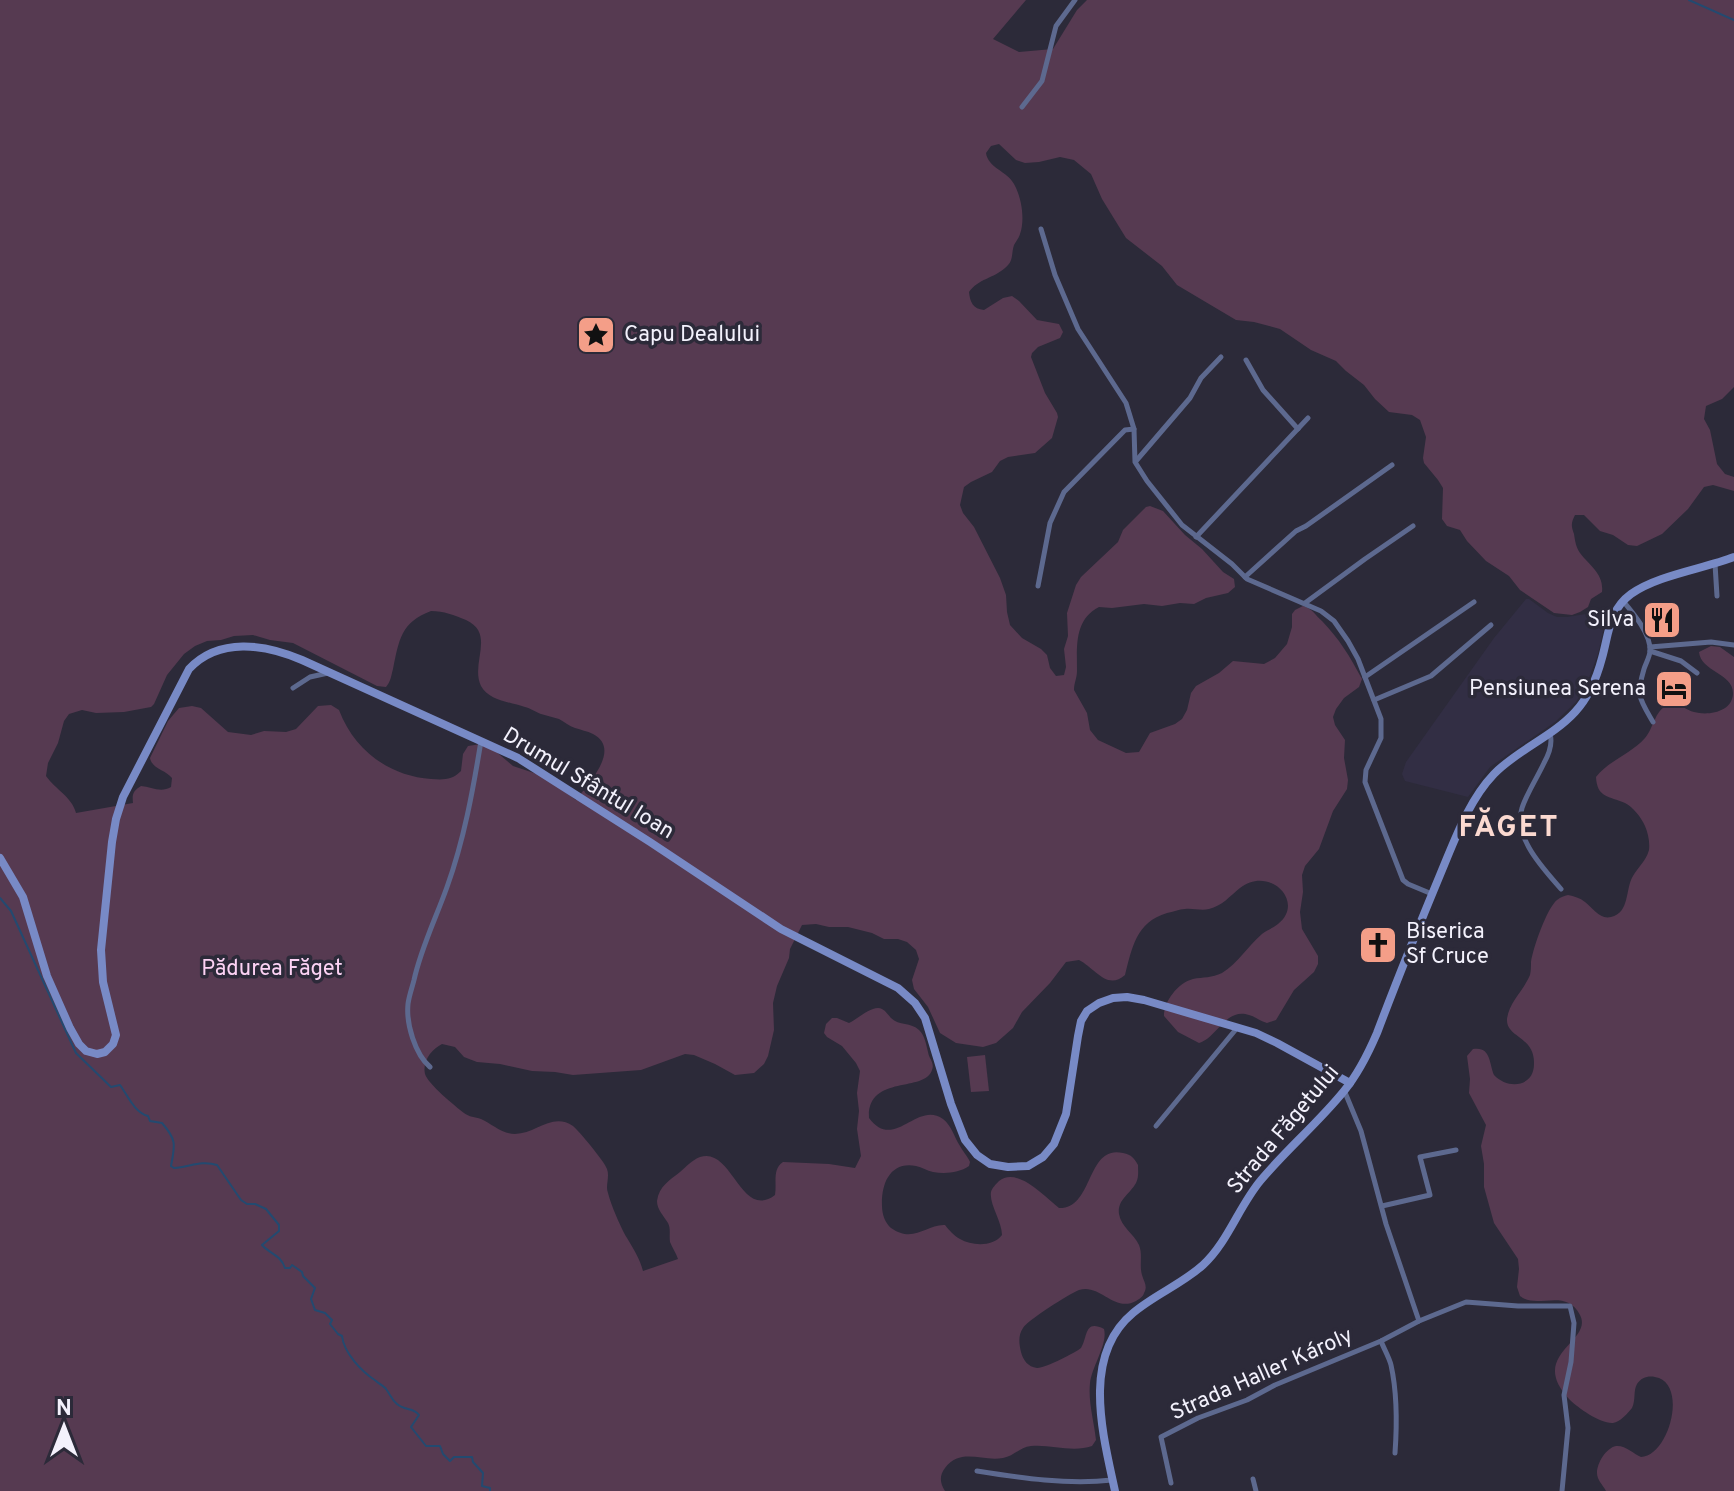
<svg xmlns="http://www.w3.org/2000/svg" width="1734" height="1491" viewBox="0 0 1734 1491" font-family="Overpass,sans-serif">
<rect width="100%" height="100%" fill="#2c2a39"/>
<!-- built -->
<polygon fill="#322e44" points="1526,599 1529,599 1548,613 1557,617 1567,617 1592,613 1602,619 1604,627 1598,654 1587,683 1576,702 1555,722 1490,767 1468,797 1405,781 1402,774 1406,762 1494,638"/>
<!-- green -->
<g fill="#563a51" fill-rule="evenodd">
<path d="M0,0H1026L993,39L1019,52L1053,49L1077,10L1087,0H1734V387L1722,399L1706,406L1704,419L1710,430L1717,464L1725,474L1734,477V491L1713,485L1704,487L1688,509L1662,534L1637,546L1628,545L1613,535L1600,531L1584,515H1575C1571,523 1571,526 1574,534C1575,541 1576,547 1580,553C1590,566 1604,574 1602,592L1591,599L1588,607L1580,612L1572,615L1554,613L1520,590L1509,576L1486,561L1467,541L1460,530L1447,526L1442,519L1443,488L1438,480L1424,463L1423,458L1426,437L1420,420L1412,415L1389,412L1375,399L1364,385L1346,371L1336,361L1311,350L1280,329L1254,322L1236,320L1177,285L1162,266L1126,238L1102,199L1091,174L1074,160L1060,157L1039,162L1025,163L1016,160L999,144L991,146L986,153C988,168 1007,171 1014,184C1022,198 1025,220 1020,234C1019,238 1016,241 1014,245C1011,254 1014,261 1005,268C994,278 978,279 969,292C970,302 973,309 984,310L1003,298L1012,296L1019,301L1037,320L1059,324L1063,332L1060,338L1038,347L1032,353L1031,357L1045,393L1057,413L1058,417L1052,438L1035,453L1008,457L1000,461L992,472L971,482L964,487L960,505L963,513L974,527L1000,578L1006,595L1007,612L1010,625L1022,638L1041,649L1047,655L1050,668L1056,676L1064,675L1066,667L1064,649L1068,636L1067,613L1076,585L1081,577L1118,542L1123,530L1146,507L1150,506L1163,511L1185,535L1202,549L1223,572L1234,579L1235,587L1228,593L1206,598L1194,604L1180,603L1162,606L1144,604L1112,608L1099,607C1074,620 1077,646 1077,671C1077,678 1074,683 1074,690L1087,713L1090,730L1098,740L1126,753L1139,752L1150,733L1175,724L1182,719L1187,710L1191,693L1196,686L1219,673L1233,661L1264,664L1275,658L1287,644L1292,627V614L1295,610L1303,606C1313,609 1314,614 1322,621C1340,640 1349,655 1362,679L1359,687L1344,698L1336,709L1333,717L1335,725L1345,740L1344,758L1348,780L1347,789L1333,811L1319,849L1305,866L1302,875L1303,892L1300,912L1302,929L1318,956V964L1314,972L1294,990L1276,1020L1267,1023C1260,1021 1256,1017 1249,1015C1226,1007 1217,1038 1199,1043L1178,1032L1164,1016C1164,1001 1178,983 1193,979C1203,977 1212,978 1222,973C1238,963 1248,946 1262,934C1267,930 1273,928 1278,924C1306,902 1269,865 1240,888C1230,896 1222,906 1209,909C1201,911 1193,908 1185,909C1179,909 1173,912 1167,913C1136,922 1132,948 1125,975C1107,991 1095,968 1079,960L1066,962L1050,983L1022,1012L1013,1028L996,1043L983,1047L956,1043L940,1033L928,1007L914,989L912,980L919,959L916,950L907,942L898,939H884L872,933L848,927H829L816,924L802,925L790,949L789,958L777,986L773,1003L774,1030L768,1056L764,1064L754,1073L735,1075L715,1064L694,1055L685,1054L641,1070L573,1075L555,1072L532,1071L500,1064L477,1062L464,1057L455,1047L442,1044C432,1049 422,1061 425,1074C428,1084 455,1106 464,1113C469,1117 475,1117 481,1119C492,1124 502,1134 515,1134C536,1134 552,1112 573,1126C579,1131 605,1162 607,1169C610,1177 605,1186 608,1193C611,1205 621,1228 627,1238C634,1250 640,1259 643,1271L678,1259C676,1253 672,1247 670,1242C669,1235 671,1229 668,1223C664,1216 657,1210 657,1201C659,1186 670,1180 680,1172C686,1167 692,1160 700,1157C732,1146 741,1221 775,1195C777,1183 772,1169 783,1162L829,1164L855,1168L861,1156L857,1129L859,1111L857,1093L860,1071L856,1063L842,1046L827,1037L824,1033L826,1024L832,1018H837L849,1023C858,1019 873,1004 882,1009C886,1011 888,1015 891,1018C899,1026 911,1022 919,1030C925,1036 926,1044 928,1052C929,1059 935,1063 932,1070C925,1093 867,1074 869,1118C894,1152 917,1100 943,1119C952,1126 954,1137 960,1146C963,1152 967,1155 970,1162L969,1166C959,1173 945,1174 933,1172C927,1171 922,1167 916,1166C890,1161 881,1184 882,1206C882,1214 885,1223 891,1228C914,1244 926,1224 945,1225C949,1230 954,1236 960,1239C972,1246 993,1247 1002,1235C1002,1221 989,1204 991,1192C992,1188 996,1184 999,1181C1017,1166 1045,1197 1059,1208C1094,1209 1086,1144 1123,1153C1132,1155 1134,1158 1138,1165C1138,1171 1139,1177 1136,1183C1130,1194 1117,1200 1119,1214C1121,1227 1134,1234 1139,1245C1143,1255 1139,1265 1142,1275C1144,1282 1148,1286 1144,1293C1143,1297 1139,1299 1136,1301C1114,1313 1100,1283 1079,1290C1069,1294 1028,1320 1023,1328C1018,1335 1019,1344 1021,1352C1023,1360 1028,1367 1037,1368C1043,1369 1077,1352 1081,1348C1088,1337 1084,1319 1104,1329C1108,1344 1092,1366 1090,1383C1088,1402 1094,1421 1096,1440L1092,1446C1072,1453 1051,1444 1031,1446C1020,1447 1014,1456 1003,1458C982,1462 961,1447 945,1468C939,1476 940,1483 945,1491H0ZM431,611C444,611 454,615 466,620C496,634 470,663 481,686C489,701 511,702 525,707C530,708 536,712 541,714C547,716 553,717 559,719C565,722 569,726 575,728C581,730 587,731 593,734C622,749 588,784 576,800L543,776L513,766L493,749L481,744L468,746L463,754L461,771C452,780 444,780 431,779C389,776 354,750 339,710L331,705L318,706L296,729L286,732L264,731L251,735L228,732L201,708L192,706L179,708L168,721L150,758C152,769 166,770 172,778L171,787C161,793 151,787 141,786C133,791 132,794 133,803L76,813C72,797 56,790 46,776L48,763L58,743L64,721L69,714L82,710L96,713L124,712L151,707L154,704L167,675L184,654L195,646L207,641L221,640L234,636L253,635L270,640L293,643L377,686L386,687C391,681 391,676 393,669C399,640 401,622 431,611Z"/>
<path d="M1711,646L1720,647L1734,657V1491H1606C1603,1485 1597,1480 1597,1473C1597,1463 1606,1448 1616,1446C1625,1445 1634,1454 1641,1457C1668,1456 1687,1389 1659,1378C1651,1375 1642,1376 1637,1384C1633,1391 1636,1400 1632,1408C1628,1413 1620,1422 1613,1423C1601,1424 1578,1408 1570,1400C1526,1354 1594,1342 1580,1315C1566,1287 1537,1310 1520,1296L1517,1287L1519,1269L1518,1259L1494,1223L1484,1187V1164L1481,1146L1486,1125L1469,1093L1470,1079L1467,1056L1473,1049C1491,1046 1489,1063 1494,1075C1508,1090 1534,1087 1534,1064C1535,1036 1506,1038 1507,1019C1509,1002 1524,990 1530,975C1531,971 1531,966 1531,962C1533,948 1547,908 1557,900C1561,897 1564,896 1568,895C1574,896 1580,898 1585,902C1593,908 1600,920 1611,917C1630,913 1625,889 1633,876C1638,867 1646,861 1649,850C1650,842 1648,833 1645,826C1641,817 1633,807 1625,803C1609,796 1597,798 1596,777C1608,761 1631,754 1645,738C1654,728 1655,707 1671,704C1680,703 1686,710 1694,712C1708,716 1733,712 1733,693C1733,673 1701,672 1699,652Z"/>
<polygon points="985,1055 989,1091 971,1092 967,1057"/>
</g>
<g fill="none" stroke-linecap="round" stroke-linejoin="round">
<!-- stream -->
<g stroke="#234a70" stroke-width="2">
<polyline points="1689,0 1734,20"/>
<path d="M0,898L11,911L76,1053L111,1087L120,1085C128,1096 134,1112 148,1116L150,1121L162,1123C177,1140 175,1145 171,1166L174,1168C190,1167 201,1160 217,1165L241,1200L247,1204H255L266,1209L279,1225V1231L262,1245C270,1254 281,1255 285,1268H290L292,1265L302,1272L303,1276L315,1288L311,1299L315,1310L325,1313L332,1320L330,1324L338,1334L342,1336C344,1353 361,1371 376,1381C378,1383 385,1387 386,1389C390,1394 391,1399 397,1404C405,1411 413,1407 419,1415L411,1427L426,1446H440L443,1454L450,1461L454,1457H472L473,1462L483,1473L482,1486L490,1488V1491"/>
</g>
<!-- street -->
<g stroke="#5d698f" stroke-width="5">
<polyline points="1022,107 1042,81 1056,26 1075,0"/>
<polyline points="1041,229 1055,275 1078,329 1126,403 1134,429 1135,462 1147,481 1182,525 1232,564 1247,579 1321,611 1334,621 1348,641 1358,659 1381,719 1381,738 1366,770 1365,782 1403,880 1408,884 1432,894"/>
<polyline points="1246,360 1263,390 1298,429"/>
<polyline points="1136,461 1190,398 1201,378 1221,357"/>
<polyline points="1196,537 1308,418"/>
<polyline points="1715,564 1717,596"/>
<polyline points="1245,577 1296,531 1306,526 1392,465"/>
<polyline points="1038,586 1050,523 1064,492 1125,430 1134,429"/>
<path d="M1623,601C1633,613 1651,634 1650,651C1650,656 1646,663 1644,669C1636,696 1639,698 1653,722"/>
<polyline points="1305,603 1365,559 1413,526"/>
<polyline points="1650,647 1711,642 1734,645"/>
<polyline points="1650,651 1681,661 1697,673"/>
<polyline points="1365,677 1474,602"/>
<polyline points="293,688 310,677 328,673"/>
<polyline points="1374,700 1431,676 1491,625"/>
<path d="M1550,734C1553,744 1549,754 1544,763C1537,778 1527,793 1522,808C1513,838 1544,869 1561,889"/>
<path d="M430,1067C415,1054 406,1024 408,1004C409,996 412,988 414,980C421,948 436,918 447,887C464,840 473,790 481,741"/>
<polyline points="1344,1090 1361,1131 1386,1224 1419,1321"/>
<polyline points="1156,1126 1237,1028"/>
<polyline points="1382,1206 1430,1195 1420,1157 1456,1150"/>
<path d="M1381,1341C1384,1349 1389,1357 1391,1365C1397,1392 1397,1425 1395,1453"/>
<path d="M977,1471C1021,1478 1068,1485 1112,1480"/>
<polyline points="1253,1479 1256,1491"/>
<polyline points="1171,1483 1161,1437 1198,1418 1247,1400 1275,1385 1381,1341 1419,1321 1466,1302 1518,1306 1570,1306 1574,1323 1571,1362 1564,1395 1568,1428 1562,1491"/>
</g>
<!-- secondary -->
<g stroke="#788ac6" stroke-width="8">
<path d="M0,858L23,897L47,976L70,1028L79,1044L86,1051L97,1054L105,1052L113,1044L116,1035L103,982L101,950L112,842L116,819L123,797L189,669C219,637 265,644 302,660L518,758L650,842L781,929L898,988L915,1003L925,1018L951,1104L965,1140L977,1155L990,1164L1008,1167L1028,1166L1043,1157L1054,1144L1066,1114L1078,1036L1081,1021L1087,1011L1099,1003L1113,998L1127,997L1144,1000L1256,1033L1277,1043L1350,1083"/>
<path d="M1115,1491C1103,1435 1081,1356 1133,1313C1154,1295 1182,1284 1203,1265C1228,1242 1239,1206 1261,1180C1287,1149 1318,1123 1344,1091C1358,1074 1368,1054 1377,1033C1397,980 1418,928 1440,875C1454,842 1468,801 1494,774C1517,750 1552,737 1575,712C1589,697 1597,677 1602,658C1609,633 1609,610 1631,594C1658,575 1703,569 1734,557"/>
</g>
</g>
<!-- icons -->
<defs>
<symbol id="sight-square" viewBox="-11 -11 22 22"><rect x="-9" y="-9" width="18" height="18" rx="4" fill="#f49e88" stroke="#2c2a39"/><path d="M0-6L1.8-2.2L6-1.7L2.9 1.2L3.7 5.4L0 3.3L-3.7 5.4L-2.9 1.2L-6-1.7L-1.8-2.2Z" fill="#111"/></symbol>
<symbol id="restaurant-square" viewBox="-11 -11 22 22"><rect x="-9" y="-9" width="18" height="18" rx="4" fill="#f49e88" stroke="#2c2a39"/><path d="M-5-6h1v4h1v-4h1v4h1v-4h1v5L-1.5 .5V6h-2V.5L-5-1ZM5-6V6H3V1.5H1.5Q1.5-4 5-6Z" fill="#111"/></symbol>
<symbol id="hotel-square" viewBox="-11 -11 22 22"><rect x="-9" y="-9" width="18" height="18" rx="4" fill="#f49e88" stroke="#2c2a39"/><path d="M-6-4.5h1.5V1H6V5H4.5V3h-9V5H-6ZM-4 0a1.8 1.8 0 1 1 3.6 0ZM.5 0V-2.5h3Q6-2.5 6 0Z" fill="#111"/></symbol>
<symbol id="church-square" viewBox="-11 -11 22 22"><rect x="-9" y="-9" width="18" height="18" rx="4" fill="#f49e88" stroke="#2c2a39"/><path d="M-1.2-6h2.4v3.5h3.3v2.4h-3.3V6h-2.4V-.1h-3.3v-2.4h3.3Z" fill="#111"/></symbol>
</defs>
<g fill-rule="evenodd">
<use href="#sight-square" x="574" y="313" width="44" height="44"/>
<use href="#restaurant-square" x="1640" y="598" width="44" height="44"/>
<use href="#hotel-square" x="1652" y="667" width="44" height="44"/>
<use href="#church-square" x="1356" y="923" width="44" height="44"/>
</g>
<g text-anchor="middle" dominant-baseline="central" stroke-width="7" stroke-linejoin="round" paint-order="stroke">
<!-- poi labels -->
<g font-size="22" fill="#f3f1fc" stroke="#2c2a39" text-anchor="start">
<text x="624" y="335">Capu Dealului</text>
<text x="1634" y="620" text-anchor="end">Silva</text>
<text x="1646" y="689" text-anchor="end">Pensiunea Serena</text>
<text x="1406" y="932">Biserica<tspan x="1406" dy="25">Sf Cruce</tspan></text>
</g>
<!-- street labels -->
<g font-size="22" fill="#f3f1fc" stroke="#2c2a39">
<text transform="translate(588 784) rotate(31)">Drumul Sfântul Ioan</text>
<text transform="translate(1284 1130) rotate(-50)">Strada Făgetului</text>
<text transform="translate(1262 1375) rotate(-24)">Strada Haller Károly</text>
</g>
<!-- park labels -->
<g font-size="22" fill="#fcd2f4" stroke="#2c2a39">
<text x="272" y="969">Pădurea Făget</text>
</g>
<!-- district labels -->
<g font-size="30" font-weight="bold" letter-spacing="2" fill="#fbd9d0" stroke="#2c2a39">
<text x="1509" y="828">FĂGET</text>
</g>
</g>
<!-- north arrow -->
<g transform="translate(64 1427)" stroke="#2c2a39" stroke-width="6" paint-order="stroke">
<path d="M0-6L14 30L0 20L-14 30Z" fill="#f3f1fc"/>
<text y="-12" font-size="22" font-weight="bold" text-anchor="middle" fill="#f3f1fc">N</text>
</g>
</svg>
